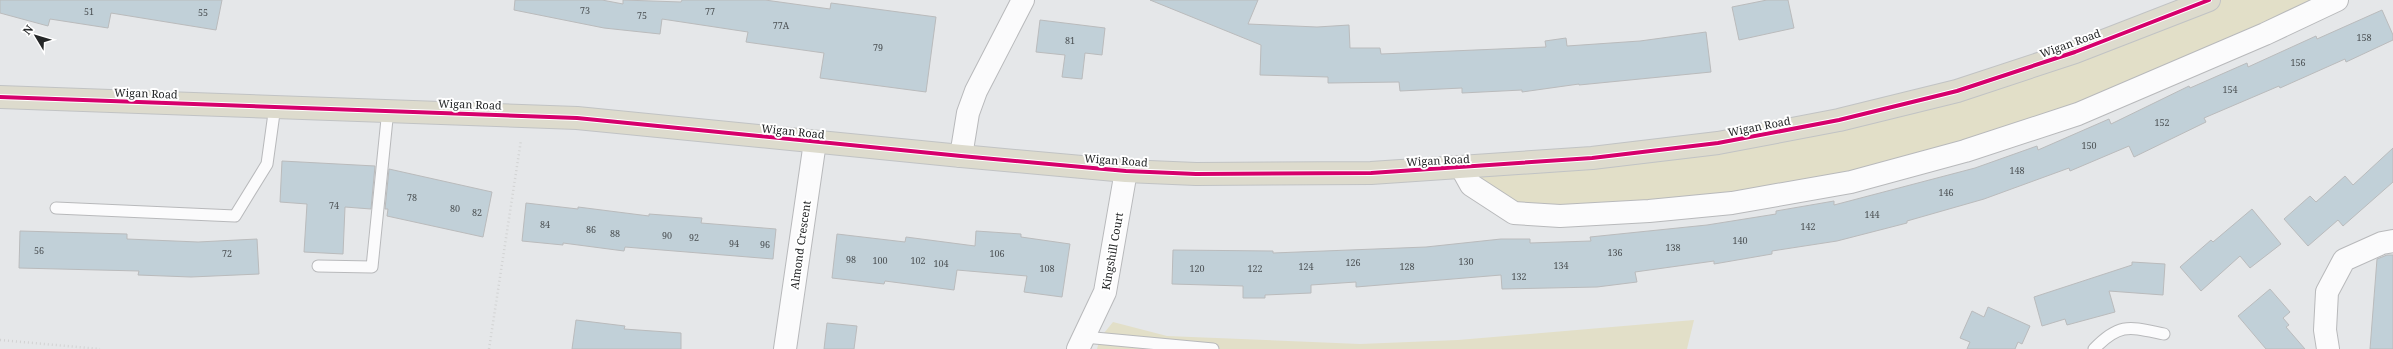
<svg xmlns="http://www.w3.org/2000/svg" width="2393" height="349" viewBox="0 0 2393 349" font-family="'Noto Serif',serif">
<rect width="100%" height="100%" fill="#e5e7e9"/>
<!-- green -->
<g fill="#e2dfc8">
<polygon points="2209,0 2337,0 2176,73 1851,182 1514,213 1461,167 1839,120"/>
<polygon points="1694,320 1687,349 1097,349 1100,338 1113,322 1167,336 1360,344 1458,340"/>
</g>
<!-- building -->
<g fill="#c1d0d8" stroke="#babbbc">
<polygon points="0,0 222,0 216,30 111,13 108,28 50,19 48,26 0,13"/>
<polygon points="515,0 602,0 623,4 623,0 681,2 682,0 765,0 830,9 831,3 936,17 926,92 820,78 824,53 746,42 748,32 662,19 660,34 604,28 514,10"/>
<polygon points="1150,0 1258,0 1248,24 1317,27 1349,25 1350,48 1380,48 1381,54 1546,47 1545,41 1566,38 1567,46 1640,41 1706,32 1711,72 1579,85 1579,84 1522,92 1522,90 1462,93 1462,88 1400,91 1399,82 1328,83 1328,77 1260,75 1261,45"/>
<polygon points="1767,0 1788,0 1794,28 1739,40 1732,7"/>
<polygon points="2382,10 2393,35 2393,40 2346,62 2345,59 2280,88 2279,86 2204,118 2206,122 2134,157 2129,146 2070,171 2069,168 1984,199 1907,221 1907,223 1837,241 1772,251 1772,254 1714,264 1714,261 1635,272 1637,282 1597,287 1502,289 1501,275 1356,287 1356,282 1311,285 1311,293 1265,295 1265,298 1243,298 1243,286 1172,284 1173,250 1273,251 1273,253 1426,247 1501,239 1530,239 1530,243 1591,241 1590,237 1707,225 1776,214 1776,211 1834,201 1834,205 1975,168 2037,146 2038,150 2109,119 2111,124 2189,86 2190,88 2247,63 2248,67 2316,36 2317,39"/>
<polygon points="1040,20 1105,28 1102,55 1085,53 1082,79 1062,77 1065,55 1036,52"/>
<polygon points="2393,148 2393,182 2343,226 2338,220 2308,246 2284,219 2310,196 2316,202 2345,176 2353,185"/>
<polygon points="282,161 375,166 371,209 345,207 343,254 304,252 307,204 280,202"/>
<polygon points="389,169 492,192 483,237 387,216 388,209 385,209"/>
<polygon points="526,203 578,209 578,207 649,216 649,214 702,218 701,223 776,229 773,259 625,247 624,251 563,243 563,245 522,241"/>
<polygon points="2252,209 2281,244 2250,268 2240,256 2201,291 2180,267 2211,240 2213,242"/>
<polygon points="20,231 127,234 127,239 198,242 257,239 259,274 191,277 138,275 139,271 19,268"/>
<polygon points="976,231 1021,234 1021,237 1070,244 1062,297 1024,292 1027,276 957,270 954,290 885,281 884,284 832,278 837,234 905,242 906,237 975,246"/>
<polygon points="2387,255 2393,255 2393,349 2370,349 2377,259"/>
<polygon points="2132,262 2165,264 2163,295 2109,291 2115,312 2067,325 2065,319 2042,326 2034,297 2132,265"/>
<polygon points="2270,289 2290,312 2283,318 2289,325 2286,327 2305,349 2266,349 2238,316"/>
<polygon points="1988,307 2030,326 2022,344 2018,342 2015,349 1967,349 1970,342 1960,338 1972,311 1984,317"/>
<polygon points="576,320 625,326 624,329 681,333 681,349 572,349"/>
<polygon points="827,323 857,326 854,349 824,349"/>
</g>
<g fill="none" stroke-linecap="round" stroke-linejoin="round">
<defs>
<g id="lane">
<polyline points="56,208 235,216 267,164 275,106"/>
<polyline points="318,266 372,267 388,109"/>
<polyline points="1084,337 1213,349"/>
<path d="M2094,349C2120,322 2130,327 2164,334"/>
</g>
<g id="street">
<polyline points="961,156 968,113 976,91 1023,0"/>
<polyline points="1461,167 1471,185 1514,213 1560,216 1649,211 1732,203 1851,182 1965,151 2078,114 2265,34 2337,0"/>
<polyline points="785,349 815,142"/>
<polyline points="1078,349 1105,292 1126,171"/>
<polyline points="2328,349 2325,330 2327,292 2344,260 2382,243 2393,241"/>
</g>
<polyline id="highway" points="0,97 577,118 961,156 1126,171 1196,174 1371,173 1592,158 1718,143 1839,120 1957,91 2075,52 2209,0"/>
</defs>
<!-- lane casing -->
<use href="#lane" stroke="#b8b9bb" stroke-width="13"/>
<!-- street casing -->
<use href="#street" stroke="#b8b9bb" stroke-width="24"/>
<!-- highway casing -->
<use href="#highway" stroke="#c1c3c4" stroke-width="24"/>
<!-- path -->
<g stroke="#d2d3d3" stroke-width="2.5" stroke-dasharray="1 3" stroke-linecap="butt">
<polyline points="0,340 100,349"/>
<polyline points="489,349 521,140"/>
</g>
<!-- lane -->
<use href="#lane" stroke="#fbfbfc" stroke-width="11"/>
<!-- street -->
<use href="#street" stroke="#fbfbfc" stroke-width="22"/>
<!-- highway -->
<use href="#highway" stroke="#dddbcd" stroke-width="22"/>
<defs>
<polyline id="cycleway" points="0,97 577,118 961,156 1126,171 1196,174 1371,173 1592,158 1718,143 1839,120 1957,91 2075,52 2209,0"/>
</defs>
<!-- cycleway casing -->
<use href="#cycleway" stroke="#fff" stroke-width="6"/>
<!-- cycleway -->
<use href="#cycleway" stroke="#d6006c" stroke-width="4"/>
</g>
<g text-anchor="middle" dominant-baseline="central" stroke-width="4" stroke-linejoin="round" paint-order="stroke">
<!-- number labels -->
<g font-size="9" fill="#4b5053">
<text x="585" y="10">73</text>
<text x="89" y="11">51</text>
<text x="710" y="11">77</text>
<text x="203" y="12">55</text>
<text x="642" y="15">75</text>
<text x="781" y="25">77A</text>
<text x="2364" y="37">158</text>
<text x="1070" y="40">81</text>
<text x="878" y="47">79</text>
<text x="2298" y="62">156</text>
<text x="2230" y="89">154</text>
<text x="2162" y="122">152</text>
<text x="2089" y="145">150</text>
<text x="2017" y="170">148</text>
<text x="1946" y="192">146</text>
<text x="412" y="197">78</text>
<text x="334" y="205">74</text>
<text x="455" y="208">80</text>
<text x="477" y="212">82</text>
<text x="1872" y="214">144</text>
<text x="545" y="224">84</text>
<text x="1808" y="226">142</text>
<text x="591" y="229">86</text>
<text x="615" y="233">88</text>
<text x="667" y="235">90</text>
<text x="694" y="237">92</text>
<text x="1740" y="240">140</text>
<text x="734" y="243">94</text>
<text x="765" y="244">96</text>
<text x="1673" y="247">138</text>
<text x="39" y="250">56</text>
<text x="1615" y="252">136</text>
<text x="227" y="253">72</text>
<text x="997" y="253">106</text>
<text x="851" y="259">98</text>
<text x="880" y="260">100</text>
<text x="918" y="260">102</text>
<text x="1466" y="261">130</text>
<text x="1353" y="262">126</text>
<text x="941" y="263">104</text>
<text x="1561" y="265">134</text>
<text x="1306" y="266">124</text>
<text x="1407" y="266">128</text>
<text x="1047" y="268">108</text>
<text x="1197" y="268">120</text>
<text x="1255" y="268">122</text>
<text x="1519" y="276">132</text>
</g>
<!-- street labels -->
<g font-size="11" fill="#242627" stroke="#fff">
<text transform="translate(2070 43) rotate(-20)">Wigan Road</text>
<text transform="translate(146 93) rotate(2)">Wigan Road</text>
<text transform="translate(470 104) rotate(2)">Wigan Road</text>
<text transform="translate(1759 126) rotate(-11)">Wigan Road</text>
<text transform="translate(793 131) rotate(6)">Wigan Road</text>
<text transform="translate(1116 160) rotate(4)">Wigan Road</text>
<text transform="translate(1438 160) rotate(-3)">Wigan Road</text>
<text transform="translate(800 245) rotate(-82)">Almond Crescent</text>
<text transform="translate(1112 251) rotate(-80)">Kingshill Court</text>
</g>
</g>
<!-- north arrow -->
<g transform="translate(36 36) rotate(308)" stroke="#ffffff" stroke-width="3" paint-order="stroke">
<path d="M0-3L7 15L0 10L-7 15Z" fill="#242627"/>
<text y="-6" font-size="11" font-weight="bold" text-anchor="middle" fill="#242627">N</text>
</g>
</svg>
